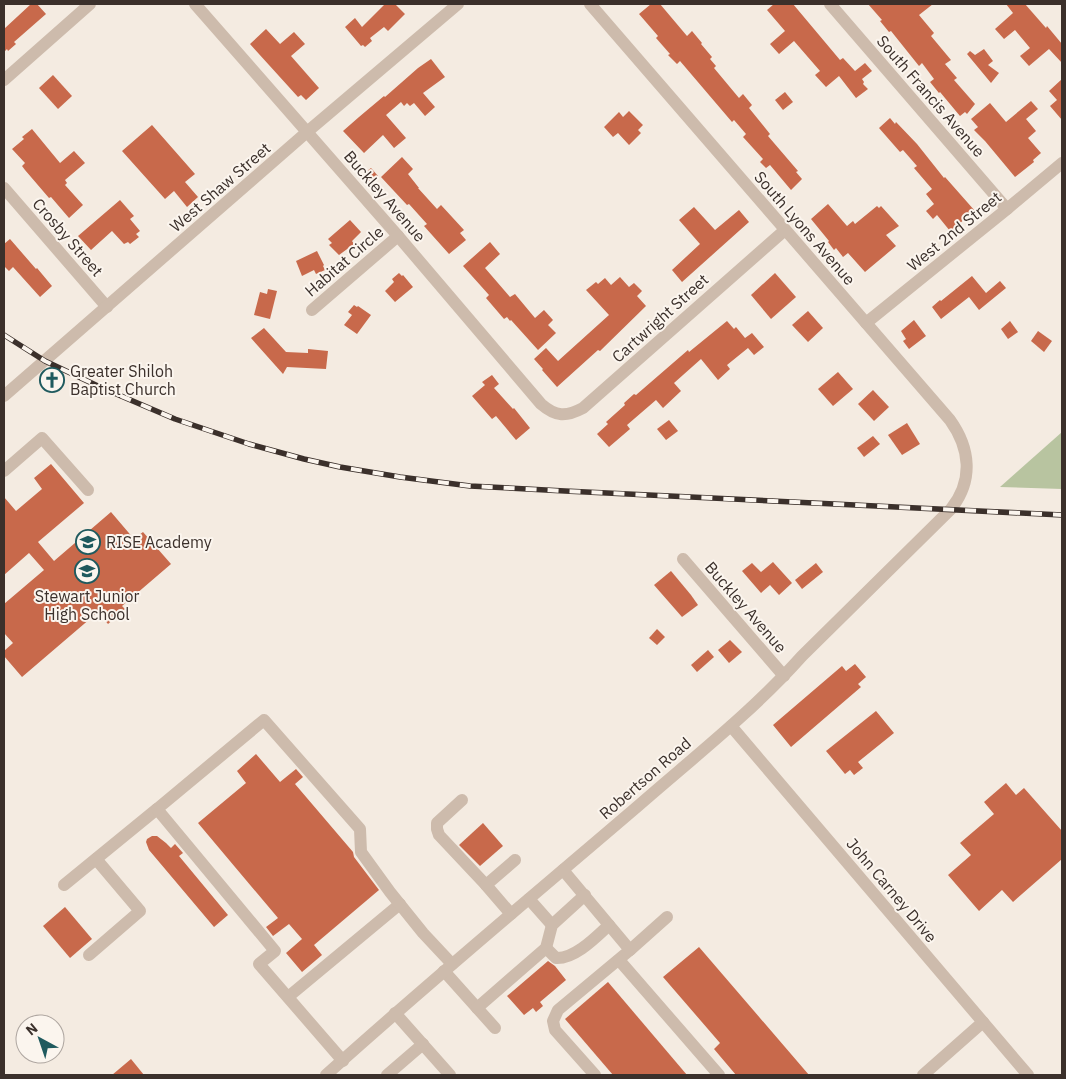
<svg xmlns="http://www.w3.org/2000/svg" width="1066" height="1079" viewBox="0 0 1066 1079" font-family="'IBM Plex Sans',sans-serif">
<rect width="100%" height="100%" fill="#f4ebe1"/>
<!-- green -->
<polygon fill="#b8c4a0" points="1062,432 1062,489 1000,487"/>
<!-- building -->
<g fill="#c8694b">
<polygon points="31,4 37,4 46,14 14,42 16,44 8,51 7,49 4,52 4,29"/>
<polygon points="385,4 395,4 405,14 388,31 384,27 370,38 372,41 365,47 363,45 361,46 345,27 355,18 362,27"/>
<polygon points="651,4 660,4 687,36 692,31 702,43 701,44 712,57 710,59 716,66 714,68 739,98 743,94 752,105 749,108 770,134 768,136 798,171 796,172 802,179 791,190 770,165 766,168 760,162 763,159 743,137 746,134 734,120 732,122 680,61 677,64 668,55 670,54 656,38 658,36 639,14"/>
<polygon points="774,4 793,4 840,60 843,58 855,71 865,63 872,71 862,79 864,82 863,84 868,89 856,98 839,76 826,87 815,75 820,71 794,41 779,54 770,44 785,31 767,10"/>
<polygon points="868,4 933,4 919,15 934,33 931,36 951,60 945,64 957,78 954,80 975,104 967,114 965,112 960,116 940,92 939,93 930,82 934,79 922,63 919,66 891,31 889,32 880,21 882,20"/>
<polygon points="1006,4 1025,4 1046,28 1047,26 1062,44 1062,63 1049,49 1029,66 1020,56 1030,48 1015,30 1004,39 995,29 1013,13"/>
<polygon points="266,29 280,44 294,32 305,44 291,56 319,88 306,100 301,95 298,97 250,44"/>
<polygon points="984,49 993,61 988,65 999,73 991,83 967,54 970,51 975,55"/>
<polygon points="431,59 445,77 423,93 435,107 425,116 414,103 410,106 407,103 404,106 401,102 386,115 406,138 394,148 383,135 364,153 343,131 359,117 384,96 385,97 418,68"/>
<polygon points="53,75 72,96 58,109 39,88"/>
<polygon points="1062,79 1062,120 1050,106 1057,100 1049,91"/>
<polygon points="785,92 793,102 783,110 775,100"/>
<polygon points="1031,101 1038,109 1026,119 1036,131 1028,138 1041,153 1033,160 1034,162 1015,177 985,141 974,130 978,127 971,119 990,103 1006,122"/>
<polygon points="629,111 643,125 638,130 641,133 629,145 618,133 613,137 604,127 619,112 623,117"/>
<polygon points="890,118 895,124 896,122 917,144 944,178 945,177 975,211 950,231 937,215 933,219 926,211 934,204 926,194 932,189 914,168 917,166 903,150 900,152 879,128"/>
<polygon points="152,125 195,174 185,182 198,197 187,207 174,191 165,199 122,151"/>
<polygon points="32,129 60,163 74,151 85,163 65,180 67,183 65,185 83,205 69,218 51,197 49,198 25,170 22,166 25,163 12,149 24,139 22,137"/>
<polygon points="402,157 413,169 408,174 419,188 418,188 437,209 441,205 464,230 460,233 466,240 449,254 424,226 427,224 409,204 407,205 381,177"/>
<polygon points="371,168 378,176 370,184 362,175"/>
<polygon points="120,200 134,216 130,219 140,231 136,234 139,237 130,244 128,242 124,244 112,231 91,250 78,236"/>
<polygon points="828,204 847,226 853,221 855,224 877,206 879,208 881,206 899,226 886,235 896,246 865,272 848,253 843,257 836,248 834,250 828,242 829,241 811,219"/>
<polygon points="694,207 715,230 739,210 749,222 682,282 672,270 700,244 679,220"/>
<polygon points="350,220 361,232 352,241 354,244 339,255 329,245 332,243 328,239"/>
<polygon points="10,239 36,269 37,268 52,286 40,297 13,267 9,271 4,266 4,244"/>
<polygon points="490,242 500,254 485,268 510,297 515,294 535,318 544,310 553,320 548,325 556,333 538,350 511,320 510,321 507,317 504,319 486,298 489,295 463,266"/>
<polygon points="317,251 324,265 323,266 325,270 316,274 314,270 302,276 296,261"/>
<polygon points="399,273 402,276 403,275 413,287 395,302 385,291 394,282 392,279"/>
<polygon points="775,273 796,297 771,319 751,295"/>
<polygon points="972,276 986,293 1000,281 1006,288 979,310 969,297 941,319 932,307 940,300 941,301"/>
<polygon points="620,277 629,287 634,283 642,291 637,296 646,306 600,351 598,350 557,387 542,370 543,369 534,359 546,348 558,361 609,315 586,290 596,282 598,284 605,278 611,285"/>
<polygon points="268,289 277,291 270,319 254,315 260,292 267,294"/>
<polygon points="354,305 357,307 358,306 371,315 357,334 344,325 352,315 348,312"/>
<polygon points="808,311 823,328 808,342 792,325"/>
<polygon points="914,320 926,336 909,349 903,341 906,339 901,331"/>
<polygon points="727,321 734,329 736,327 745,338 752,333 764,347 754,355 748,348 727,365 730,369 718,380 701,359 674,383 681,391 663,408 656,400 627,425 630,429 609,447 597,434 608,424 606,422 625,405 624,403 634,394 636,395 688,350 689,352"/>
<polygon points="1010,321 1018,332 1008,339 1001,329"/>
<polygon points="264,328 286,352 308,353 308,349 328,351 326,369 287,367 283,374 251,338"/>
<polygon points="1038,331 1052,341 1044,352 1031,341"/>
<polygon points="838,372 853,389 833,406 818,389"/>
<polygon points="492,375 499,384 494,388 513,409 514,408 530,428 516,440 496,416 492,419 472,396 485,385 482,382"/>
<polygon points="873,390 889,407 874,421 858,404"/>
<polygon points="669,420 678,431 666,440 657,429"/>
<polygon points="907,423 920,444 902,455 888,435"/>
<polygon points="873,436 880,444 864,457 857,448"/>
<polygon points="51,464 84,503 38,542 54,561 111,512 134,539 143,532 171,564 122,606 125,609 108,624 98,612 22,677 4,656 4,651 13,643 4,633 4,604 44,570 29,553 4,575 4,497 16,511 42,489 34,478"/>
<polygon points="773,562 792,583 779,595 770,585 761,593 742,571 752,563 761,572"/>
<polygon points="816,563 823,572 802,589 795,580"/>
<polygon points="671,571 691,595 698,605 682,617 654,585"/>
<polygon points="657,629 665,637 657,645 649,638"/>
<polygon points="730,640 742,652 729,663 718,650"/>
<polygon points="708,650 714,657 697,672 691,665"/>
<polygon points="855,664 866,677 858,684 861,687 791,747 773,725 842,666 846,671"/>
<polygon points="876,711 894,733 858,762 863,768 854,775 850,770 845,774 826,751"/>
<polygon points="256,754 280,782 296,769 303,777 295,784 353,852 354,857 379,890 314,945 322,955 302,972 286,953 302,939 289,924 273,936 266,927 278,918 198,823 246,783 237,771"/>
<polygon points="1006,783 1016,795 1024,788 1062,831 1062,859 1013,902 1002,890 979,911 948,875 971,855 960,843 994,814 984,802"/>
<polygon points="483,823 503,846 480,866 459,845"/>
<polygon points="152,836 157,836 166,843 171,848 175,844 183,853 179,856 228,915 214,927 149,850 146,842 147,839"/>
<polygon points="65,907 92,939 70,958 43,926"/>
<polygon points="699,947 809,1075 736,1075 714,1049 720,1043 663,977"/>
<polygon points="548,961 555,966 566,980 540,1002 543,1006 536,1012 533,1008 524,1015 507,996"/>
<polygon points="608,982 687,1075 613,1075 565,1019"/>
<polygon points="131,1059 144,1075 112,1075"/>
</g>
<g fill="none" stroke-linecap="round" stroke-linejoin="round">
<!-- minor -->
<g stroke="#cdbbac" stroke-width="12">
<path d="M195,4L398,236L541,404C556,417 566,417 583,408L785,230"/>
<polyline points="830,4 1007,209"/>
<polyline points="4,80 90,4"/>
<polyline points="4,188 107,307"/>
<polyline points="312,310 398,236"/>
<polyline points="866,323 1007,209 1062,163"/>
<polyline points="4,396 307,132 458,4"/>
<polyline points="4,471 42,438 88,490"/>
<polyline points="683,559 784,676"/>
<polyline points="731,726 1028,1075"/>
<polyline points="462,800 437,823 437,829 439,835 486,885"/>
<polyline points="563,870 630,950 558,1010 553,1021 555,1030 595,1075"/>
<polyline points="64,885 157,809"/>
<polyline points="529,899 552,925"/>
<polyline points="511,914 486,885 515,860"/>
<path d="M546,948L556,958C575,959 596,937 609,925"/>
<polyline points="630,950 667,917"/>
<polyline points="89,955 140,911 96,859"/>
<polyline points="619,960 719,1075"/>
<polyline points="444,971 495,1028"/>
<polyline points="288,997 400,904"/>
<polyline points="477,1008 546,948 552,925 585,895"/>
<polyline points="395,1013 450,1075"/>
<polyline points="343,1061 259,964 275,951 157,809 264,720 360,829 361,852 390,892 423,933 452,964"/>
<path d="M326,1075C428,983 534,895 638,806C694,757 753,711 802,656L951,509C974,480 970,448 950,420L590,4"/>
<polyline points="387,1075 423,1044"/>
<polyline points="923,1075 983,1022"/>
</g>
<defs>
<polyline id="rail" points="4,335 45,361 100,387 175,419 249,444 304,459 340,467 400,477 470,486 565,491 1062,515"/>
</defs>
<!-- rail casing -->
<use href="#rail" stroke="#3b302b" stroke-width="5.5"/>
<!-- rail -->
<use href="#rail" stroke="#fbf5ee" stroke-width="4" stroke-dasharray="11" stroke-linecap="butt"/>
</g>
<!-- icons -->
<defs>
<symbol id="church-ring" viewBox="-11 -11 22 22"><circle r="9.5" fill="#fbf5ee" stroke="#1f5a5e" stroke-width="1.5"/><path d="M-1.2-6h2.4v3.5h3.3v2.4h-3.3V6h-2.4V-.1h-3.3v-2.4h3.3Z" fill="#1f5a5e"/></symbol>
<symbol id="school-ring" viewBox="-11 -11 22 22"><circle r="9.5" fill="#fbf5ee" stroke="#1f5a5e" stroke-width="1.5"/><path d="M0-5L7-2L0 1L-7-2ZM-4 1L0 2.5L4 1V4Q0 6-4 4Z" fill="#1f5a5e"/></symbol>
</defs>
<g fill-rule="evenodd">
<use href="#church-ring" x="38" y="366" width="28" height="28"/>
<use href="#school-ring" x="74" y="528" width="28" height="28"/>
<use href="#school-ring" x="73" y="557" width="28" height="28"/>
</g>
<g text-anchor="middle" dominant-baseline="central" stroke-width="4" stroke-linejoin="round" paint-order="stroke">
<!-- street labels -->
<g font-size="16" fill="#3b302b" stroke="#fbf5ee">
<text transform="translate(931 96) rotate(49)">South Francis Avenue</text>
<text transform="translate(220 187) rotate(-41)">West Shaw Street</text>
<text transform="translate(385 196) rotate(49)">Buckley Avenue</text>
<text transform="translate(805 228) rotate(49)">South Lyons Avenue</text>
<text transform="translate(954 231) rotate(-39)">West 2nd Street</text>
<text transform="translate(68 237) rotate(49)">Crosby Street</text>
<text transform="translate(344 261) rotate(-41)">Habitat Circle</text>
<text transform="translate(660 318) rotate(-42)">Cartwright Street</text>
<text transform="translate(746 607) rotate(49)">Buckley Avenue</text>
<text transform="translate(645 778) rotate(-41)">Robertson Road</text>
<text transform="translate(892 890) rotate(50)">John Carney Drive</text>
</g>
<!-- poi labels -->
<g font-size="16" fill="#3b302b" stroke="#fbf5ee" text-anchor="start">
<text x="70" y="371">Greater Shiloh<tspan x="70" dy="18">Baptist Church</tspan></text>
<text x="106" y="542">RISE Academy</text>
<text x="87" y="596" text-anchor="middle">Stewart Junior<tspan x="87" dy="18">High School</tspan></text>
</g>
</g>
<!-- border -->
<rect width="1066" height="1079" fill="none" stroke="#3b302b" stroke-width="10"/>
<!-- north arrow -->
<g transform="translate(40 1039) rotate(320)"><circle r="24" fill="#fbf5ee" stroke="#aea6a0"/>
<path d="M0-4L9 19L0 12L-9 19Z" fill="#1f5a5e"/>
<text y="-8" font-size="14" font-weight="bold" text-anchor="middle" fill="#3b302b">N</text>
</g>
</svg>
